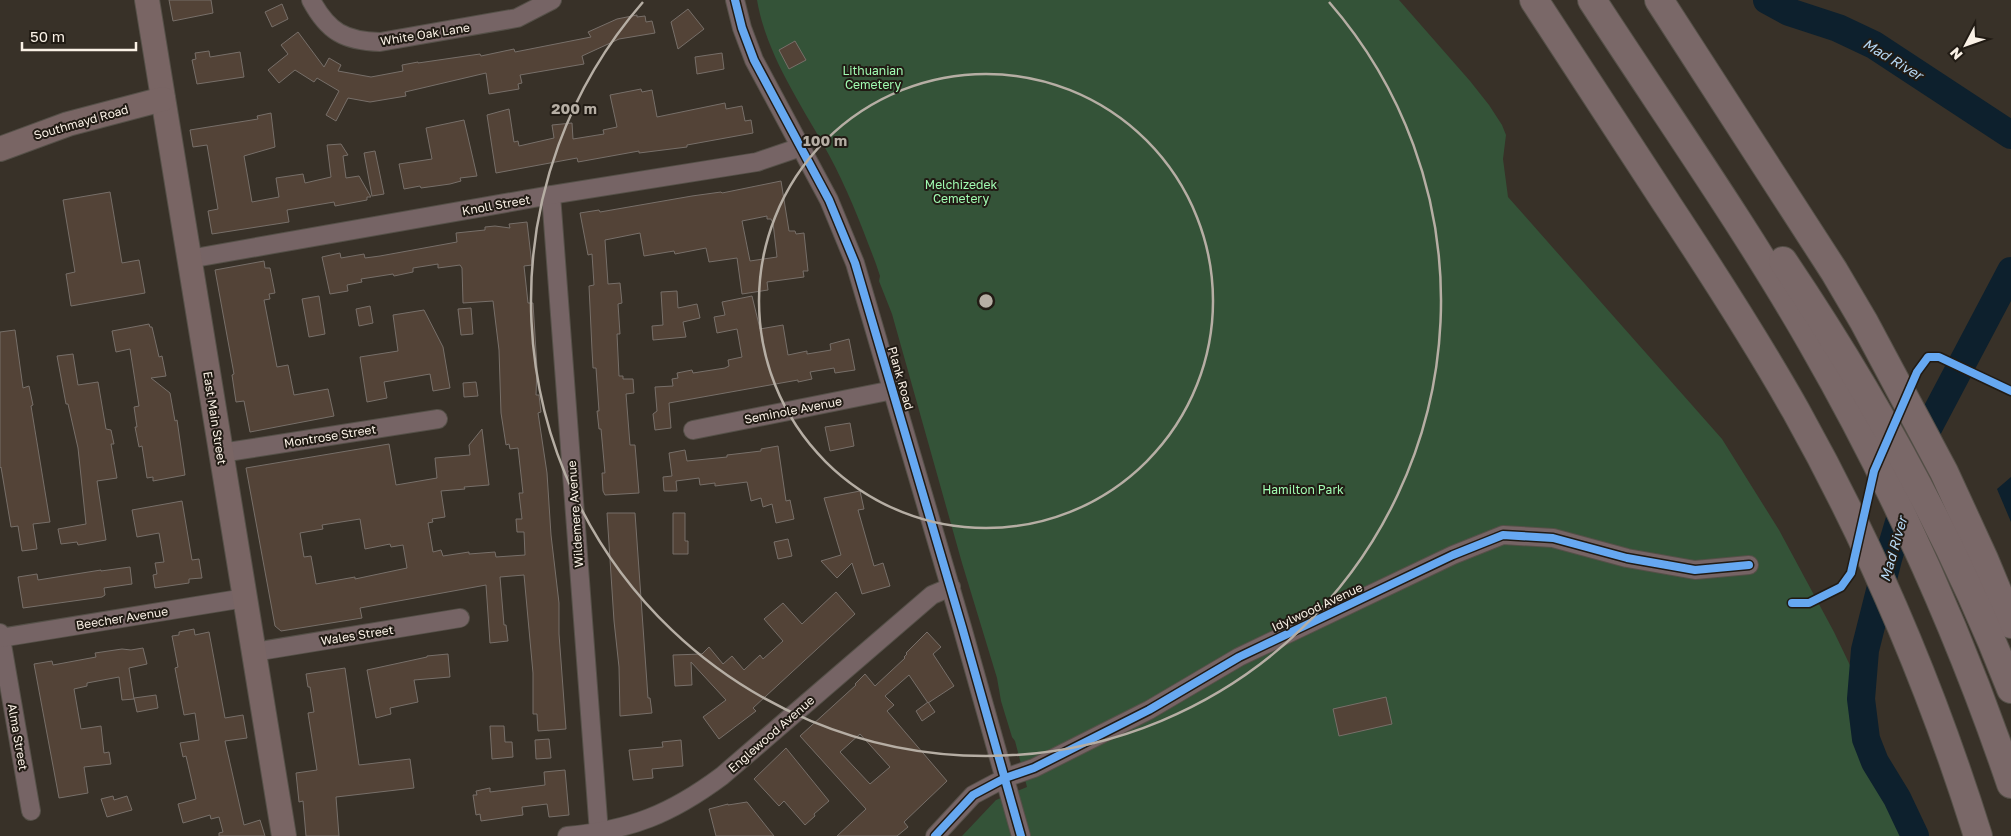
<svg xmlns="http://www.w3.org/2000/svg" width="2011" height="836" viewBox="0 0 2011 836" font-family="'Golos Text',sans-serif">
<rect width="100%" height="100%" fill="#383128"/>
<!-- green -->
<path fill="#345338" d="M757,0H1399L1470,81L1489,105L1502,125L1506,135L1503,159L1508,197L1722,439L1779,530L1834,632L1873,713L1875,732L1919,836H962L996,800L1027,787L1015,741L1012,737L1001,701L997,678L962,563L892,314L879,281L880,276L876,264C862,227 848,190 829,155C802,105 767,57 757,0Z"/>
<!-- water -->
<polygon fill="#0d202d" points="2011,477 2011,522 1997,489"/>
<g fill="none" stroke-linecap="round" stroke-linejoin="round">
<!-- river -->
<g stroke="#0d202d" stroke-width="28">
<polyline points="1767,0 1789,12 1838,28 1874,45 2011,135"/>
<polyline points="1915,836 1897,798 1875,762 1866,739 1861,699 1865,650 1888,559 1926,432 2011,271"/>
</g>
</g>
<!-- building -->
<g fill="#534337" stroke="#776f69" fill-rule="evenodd">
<polygon points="169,0 211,0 213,13 173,21"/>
<polygon points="282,4 288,19 272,27 265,12"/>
<polygon points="688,9 704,29 678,49 671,22"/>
<polygon points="637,15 637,17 645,16 646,22 652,21 655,33 619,39 582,56 584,64 520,75 522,83 518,84 519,89 489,94 486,73 405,92 406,96 370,102 348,98 336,121 326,115 339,91 317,78 314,82 295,70 279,83 268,70 288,54 281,45 298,32 324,67 329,58 341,65 338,71 371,77 403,71 402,65 418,62 418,63 480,54 481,56 514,49 515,52 591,37 588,32 617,19"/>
<polygon points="795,41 806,60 789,69 779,50"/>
<polygon points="209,51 210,57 240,52 244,77 197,84 192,60 196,59 195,53"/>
<polygon points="722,53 724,69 697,74 695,57"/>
<polygon points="641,89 642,92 652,90 657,117 725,103 726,109 742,106 745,121 751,120 753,133 687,145 687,147 639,153 639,151 578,162 577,158 496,173 487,115 509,109 514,142 518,141 519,146 554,138 552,125 572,123 573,139 604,134 603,130 617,127 610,95"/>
<polygon points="271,113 275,147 244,156 252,202 279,197 276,178 303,174 305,183 331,177 327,145 341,144 348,155 343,156 346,178 359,176 371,197 367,197 367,200 335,206 334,202 287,210 289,222 212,234 208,211 218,209 207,145 193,147 190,130 258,119 257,116"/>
<polygon points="464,120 477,176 460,178 461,181 450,184 421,188 420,186 404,189 399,164 432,159 426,128"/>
<polygon points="375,151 384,194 372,196 364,153"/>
<path d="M781,181L789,231H795L796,234L804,233L808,271H803L804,277L767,282L768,290L742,294L737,258L709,262L706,248L675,254L674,251L644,256L640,233L605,240L608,284L620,283L622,303L618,304L620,334H617L619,376H623V379H633L634,393L626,394L630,445H635L639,493L605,495L603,491L602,473H605L601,429H599L597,411H599L596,368H593L592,350L589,286L594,285L592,254L588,255L580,213L599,210L600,212L692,196L721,192L722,193ZM767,216V219H771L773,223L777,257L750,261L742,221Z"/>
<polygon points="110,192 122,263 139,260 145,293 71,306 66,274 75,272 63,200"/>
<path d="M527,222L532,265L524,266L528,303H533L537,368L536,395H539L541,412L538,413L547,473L551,535L559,603V634L566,729L538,731L537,714H533V673L524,575L500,577L504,625H506L508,641L490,643L486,585L360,608L362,618L281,631L275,626L246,468L389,444L396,485L437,478L435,458L470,455L469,445L482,429L489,485L464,487L465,489L441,491L445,517L432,519L433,522L428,523L433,552L441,550L443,556L469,552V554L495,552L496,557L525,555L524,532H517L516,519H522L519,493H523L518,448L510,449L509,444L506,445L501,413L499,350L493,301L463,303L462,268L460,265L438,268V264L413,268V272L394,276L393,274L361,279L362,282L347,285L348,291L330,294L322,257L340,253L341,258L364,254L365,258L380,256L457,242L456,233L485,230V227L495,226L510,228L509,224ZM360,519L365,549L390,544L391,547L403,545L407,568L355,579V577L316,584L311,556L304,557L300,533L323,529L322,525Z"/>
<polygon points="264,261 265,268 270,268 275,293 269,294 270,299 264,300 277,367 288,365 294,395 328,389 334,416 250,432 244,401 236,402 232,375 234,374 215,270"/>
<polygon points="677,291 678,308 697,304 700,318 683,322 686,337 653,340 652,326 663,325 661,292"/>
<polygon points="319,296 325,334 309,337 302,299"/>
<polygon points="752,296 760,329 783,325 788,355 807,351 807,354 831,350 830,344 849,339 855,370 835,373 834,368 810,372 812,379 798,382 798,380 669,403 671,428 655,430 653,414 657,411 655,387 673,386 672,379 678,378 677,373 692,370 693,373 725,368 729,366 728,360 742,357 737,329 717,333 714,317 725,315 722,302"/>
<polygon points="370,306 373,323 359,326 356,309"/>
<polygon points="471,308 473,334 461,335 458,309"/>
<polygon points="424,310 443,347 450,388 433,391 430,374 384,382 387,398 367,402 360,357 398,351 393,315"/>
<polygon points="149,324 150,327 152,327 159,357 162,356 166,376 151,378 170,393 175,421 177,420 185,475 153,481 153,477 147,478 142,446 139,447 135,427 137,427 134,407 139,406 130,349 116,352 112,331"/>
<polygon points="15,330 23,388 29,386 33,405 31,406 50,522 33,524 37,549 22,551 18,526 11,527 1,467 0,468 0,332"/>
<polygon points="73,354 78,385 98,382 106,429 111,430 114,444 111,444 117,478 97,481 106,540 78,545 77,542 61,544 58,529 86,524 78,448 68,404 66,404 57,356"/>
<polygon points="476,382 478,396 464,397 463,383"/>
<polygon points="850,423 854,446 830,451 825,427"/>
<polygon points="778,446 786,501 790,500 794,519 776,523 772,504 763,507 761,498 751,501 747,482 715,486 715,483 700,485 699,478 676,481 677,491 664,491 663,477 672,476 669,453 685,450 687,461 727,457 727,455 761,451 761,449"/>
<polygon points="860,491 864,509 858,510 874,566 883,563 890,586 862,594 852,563 837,578 821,561 841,555 824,498"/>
<polygon points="182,501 192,560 199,559 202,578 189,579 189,583 155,588 153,575 157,574 155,563 164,562 159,533 137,537 132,510"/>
<polygon points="607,513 635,513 648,698 650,698 652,713 620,716 619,667 614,621"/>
<polygon points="673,513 685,513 685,541 688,541 688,554 673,554"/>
<polygon points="788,539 792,556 778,559 774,542"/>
<polygon points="130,567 132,584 104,588 105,595 102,597 23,608 18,577 37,574 38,580 101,570 101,571"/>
<polygon points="836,592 855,614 753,708 756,711 719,739 703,717 726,700 691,662 692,685 675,686 673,655 702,654 709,647 723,664 732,656 744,670 760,655 763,659 783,641 764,619 783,603 802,624"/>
<polygon points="194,629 195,635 209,632 225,718 243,715 247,738 225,741 244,825 260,820 265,836 219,836 219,833 223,832 219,817 211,819 210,815 183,823 178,804 196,799 186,756 183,757 180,743 199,740 195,713 184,715 175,668 178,667 172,636 179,635 179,632"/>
<path d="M927,632L941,647L933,654L954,686L928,703L909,675L885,696L894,705L887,711L947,781L904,822L908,827L897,836H837L866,809L800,736L856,685L855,684L865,674L875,686L905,658L904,657L907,654L906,653ZM860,734L890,767L870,784L840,752Z"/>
<polygon points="143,648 147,664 129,668 134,699 122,700 119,677 87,683 87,686 74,689 81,729 101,726 104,753 109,752 111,764 84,767 88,793 59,798 34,664 52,661 53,665 96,657 95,653 122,649 131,650"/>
<polygon points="448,654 450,677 414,680 418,702 390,708 391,714 376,718 367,670 427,657 427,656"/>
<polygon points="345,668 359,765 410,759 414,788 336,797 339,836 306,836 303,801 299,802 296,773 317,770 308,713 314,712 310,687 308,687 306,674"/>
<polygon points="156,695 158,708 137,712 134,698"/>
<polygon points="1386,697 1392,724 1339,736 1333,709"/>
<polygon points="928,702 935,712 922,721 916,711"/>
<polygon points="490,726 504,726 505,742 512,742 513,757 492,759"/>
<polygon points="549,739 551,758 536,759 535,740"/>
<polygon points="681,740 683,766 652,769 653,778 633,780 629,750 663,747 662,742"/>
<polygon points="786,748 829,801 814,814 815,816 805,825 784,801 779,806 754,779"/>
<polygon points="565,770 569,815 549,817 547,804 522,807 523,815 481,821 480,814 476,815 473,795 477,795 476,791 490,788 490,792 545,785 544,772"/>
<polygon points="113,796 114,800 127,796 132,810 107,817 101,799"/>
<polygon points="747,802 774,836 716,836 709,809 728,804 728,805"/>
</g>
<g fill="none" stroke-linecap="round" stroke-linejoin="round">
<defs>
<g id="minor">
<path d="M311,0C328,32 345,41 380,42L517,18L552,0"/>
<polyline points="735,0 742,28 754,60 829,200 855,263 962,627 1021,836"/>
<polyline points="551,195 599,833"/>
<polyline points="189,259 551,195 757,162 801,147"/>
<polyline points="693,430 893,390"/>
<polyline points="221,453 438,419"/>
<polyline points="0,633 31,811"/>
<polyline points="0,638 245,598"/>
<polyline points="254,652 460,618"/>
<path d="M567,836C631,830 671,814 722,776L932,595L951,587"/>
<polyline points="935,836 973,795 1005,778 1034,768 1149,710 1239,657 1453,555 1503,535 1553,538 1627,558 1695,570 1749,565"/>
</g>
<g id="secondary">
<polyline points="147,0 284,836"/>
<polyline points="0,149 68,124 163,99"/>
</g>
<g id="motorway">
<path d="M1534,0C1579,68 1623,136 1667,204C1712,272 1756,340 1796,411C1871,545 1932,689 1978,836"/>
<path d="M1592,0C1666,114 1745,226 1812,343C1893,484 1959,631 2011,784"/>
<polyline points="1659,0 1834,271 1864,322 1944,472 1984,559 2011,624"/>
<path d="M1783,261C1874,396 1952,537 2011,689"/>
</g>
</defs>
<!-- minor casing -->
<use href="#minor" stroke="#555048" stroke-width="20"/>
<!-- secondary casing -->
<use href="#secondary" stroke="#555048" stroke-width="26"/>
<!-- motorway casing -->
<use href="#motorway" stroke="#555048" stroke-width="30"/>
<!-- minor -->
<use href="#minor" stroke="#766465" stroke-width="18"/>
<!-- secondary -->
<use href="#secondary" stroke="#796564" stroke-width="24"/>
<!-- motorway -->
<use href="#motorway" stroke="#7a6868" stroke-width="28"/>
<defs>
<g id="cycleway">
<polyline points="735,0 742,28 754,60 829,200 855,263 962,627 1021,836"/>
<polyline points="1792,603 1809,603 1841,587 1851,573 1874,471 1917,372 1928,357 1939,357 2011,391"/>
<polyline points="935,836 973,795 1005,778 1034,768 1149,710 1239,657 1453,555 1503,535 1553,538 1627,558 1695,570 1749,565"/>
</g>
</defs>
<!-- cycleway casing -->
<use href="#cycleway" stroke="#211b14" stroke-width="11"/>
<!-- cycleway -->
<use href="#cycleway" stroke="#66a8f1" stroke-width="8"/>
</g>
<!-- distance rings -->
<g fill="none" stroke="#b6aea4" stroke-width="2.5">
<circle cx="986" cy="301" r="227"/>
<path d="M1329 2A455 455 0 1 1 643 2"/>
</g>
<g text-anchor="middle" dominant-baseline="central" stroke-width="4" stroke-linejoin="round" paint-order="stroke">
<!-- street labels -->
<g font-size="12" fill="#faf1e6" stroke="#211b14">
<text transform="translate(425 34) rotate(-9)">White Oak Lane</text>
<text transform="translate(81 122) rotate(-16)">Southmayd Road</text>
<text transform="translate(496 205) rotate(-10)">Knoll Street</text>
<text transform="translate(901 378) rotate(74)">Plank Road</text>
<text transform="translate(793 410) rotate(-11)">Seminole Avenue</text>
<text transform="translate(215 418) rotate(81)">East Main Street</text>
<text transform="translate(330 436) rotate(-9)">Montrose Street</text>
<text transform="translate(575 514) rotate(-94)">Wildemere Avenue</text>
<text transform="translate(1317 607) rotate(-25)">Idylwood Avenue</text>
<text transform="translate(122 618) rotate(-9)">Beecher Avenue</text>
<text transform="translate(357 635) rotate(-9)">Wales Street</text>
<text transform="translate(771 734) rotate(-41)">Englewood Avenue</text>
<text transform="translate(18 737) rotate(80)">Alma Street</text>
</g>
<!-- park labels -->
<g font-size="12" fill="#a1fcb2" stroke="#211b14">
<text x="873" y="70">Lithuanian<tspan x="873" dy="14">Cemetery</tspan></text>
<text x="961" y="184">Melchizedek<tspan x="961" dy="14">Cemetery</tspan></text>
<text x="1303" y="489">Hamilton Park</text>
</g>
<!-- water labels -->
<g font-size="14" font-style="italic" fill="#b6d8f4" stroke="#211b14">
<text transform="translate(1893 59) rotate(31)">Mad River</text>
<text transform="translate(1893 549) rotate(-74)">Mad River</text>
</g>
</g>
<circle cx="986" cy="301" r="8" fill="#b6aea4" stroke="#211b14" stroke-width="2.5"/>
<g font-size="15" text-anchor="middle" font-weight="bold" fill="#b6aea4" stroke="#211b14" stroke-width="4" stroke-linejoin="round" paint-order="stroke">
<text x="574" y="114">200 m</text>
<text x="825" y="146">100 m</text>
</g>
<!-- north arrow -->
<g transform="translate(1966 45) rotate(229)" stroke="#211b14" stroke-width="4" paint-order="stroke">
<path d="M0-4L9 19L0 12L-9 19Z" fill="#faf1e6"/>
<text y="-8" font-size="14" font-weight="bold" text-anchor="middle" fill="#faf1e6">N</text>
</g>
<!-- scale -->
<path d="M22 42v8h114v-8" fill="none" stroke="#faf1e6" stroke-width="2.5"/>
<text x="30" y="42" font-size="15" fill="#faf1e6" stroke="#211b14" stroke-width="4" paint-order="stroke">50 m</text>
</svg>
